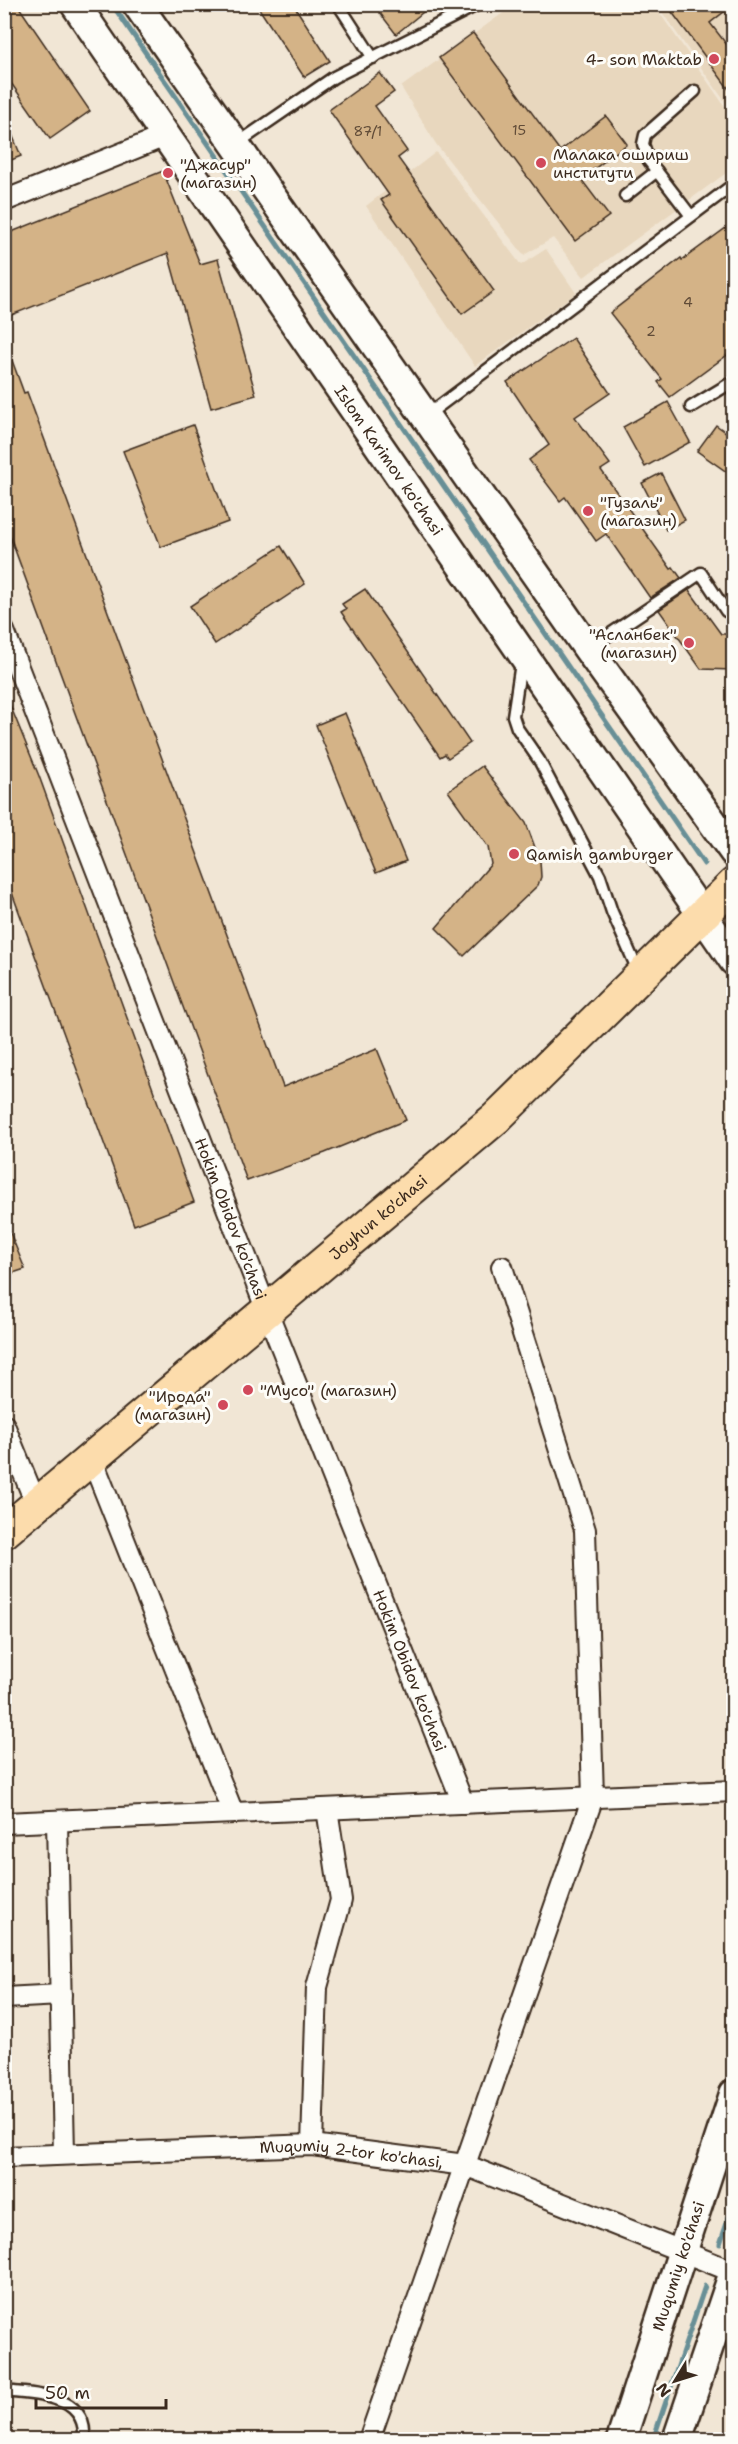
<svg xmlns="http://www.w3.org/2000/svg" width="738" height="2444" viewBox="0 0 738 2444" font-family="'Shantell Sans',sans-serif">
<rect width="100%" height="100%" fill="#f1e6d5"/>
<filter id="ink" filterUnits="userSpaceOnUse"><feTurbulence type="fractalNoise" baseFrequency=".0167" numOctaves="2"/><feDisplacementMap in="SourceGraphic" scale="12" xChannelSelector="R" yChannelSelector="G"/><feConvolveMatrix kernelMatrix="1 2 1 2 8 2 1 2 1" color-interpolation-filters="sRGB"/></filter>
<g filter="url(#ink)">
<!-- built -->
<g fill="#e8d7be">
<polygon points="514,5 654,5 733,118 733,168 584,277 553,238 524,255 436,144 401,87"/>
<polygon points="657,5 733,5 733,113"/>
<polygon points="436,152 521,265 546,249 576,293 475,366 366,206"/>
</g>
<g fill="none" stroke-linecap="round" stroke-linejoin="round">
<!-- stream -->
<g stroke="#688f96" stroke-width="5">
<polyline points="112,4 704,864"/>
<polyline points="720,2244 734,2202"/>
<polyline points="653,2440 705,2286"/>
</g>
</g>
<!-- building -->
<g fill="#d4b387" stroke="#3b2a1e" stroke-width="1.5">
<polygon points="4,4 17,4 90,111 50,139 4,73"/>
<polygon points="256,4 293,4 330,61 304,77"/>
<polygon points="373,4 433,4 396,34"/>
<polygon points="666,4 734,4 710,23 734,54 734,96"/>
<polygon points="473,33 560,151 606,116 627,144 581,179 609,216 575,241 439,58"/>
<polygon points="380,73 394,92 375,106 407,151 398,158 494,291 462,314 381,200 389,195 329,110"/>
<polygon points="4,115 21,156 4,163"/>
<polygon points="163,171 200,264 218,259 256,395 211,408 168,253 4,318 4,235"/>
<polygon points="734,222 734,350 670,397 658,382 662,379 610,313 681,258 682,260"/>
<polygon points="573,338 610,393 575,417 610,464 601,470 671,569 673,567 681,578 650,598 606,534 596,541 565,497 560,501 529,460 549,445 507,382"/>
<polygon points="6,344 24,393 27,392 283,1087 377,1049 406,1120 325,1153 247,1181 4,520"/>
<polygon points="668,402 690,442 645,467 623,427"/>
<polygon points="193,425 228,522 161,547 123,451"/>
<polygon points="716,425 734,438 734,477 697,451"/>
<polygon points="661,473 685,520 666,530 642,483"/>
<polygon points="281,546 305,584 215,644 190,606"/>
<polygon points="365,589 470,743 448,758 445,754 440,757 341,612 346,609 342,604"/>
<polygon points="689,590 721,634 734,634 734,670 701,669 659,610"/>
<polygon points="4,690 39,776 194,1202 134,1225 4,871"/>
<polygon points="345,713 406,861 376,873 316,725"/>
<polygon points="482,766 526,823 540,861 541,877 538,885 464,956 436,928 491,864 488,847 448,791"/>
<polygon points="4,1218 25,1269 4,1276"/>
</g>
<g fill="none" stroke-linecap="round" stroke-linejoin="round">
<defs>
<g id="lane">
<polyline points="338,4 373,58"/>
<polyline points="235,145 334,77 479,4"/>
<polyline points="625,196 657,171"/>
<polyline points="691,216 649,161 643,144 645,135 695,91"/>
<polyline points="691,407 734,381"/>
<polyline points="426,416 734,184"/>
<polyline points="588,649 701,573 726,611 734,609"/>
<polyline points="521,663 513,716 517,728 539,760 600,876 612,912 639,973"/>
<path d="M4,2391C37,2395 88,2394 84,2440"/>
</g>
<g id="street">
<polyline points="4,201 165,136"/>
<path id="s1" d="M4,631L267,1311L463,1803"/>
<polyline points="4,1425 37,1506"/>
<polyline points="92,1459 233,1813"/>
<polyline points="57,1821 64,2154"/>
<polyline points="4,1823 734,1791"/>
<polyline points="4,1998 61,1995"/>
<polyline points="312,2145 317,1987 341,1900 327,1809"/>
<path id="s2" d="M4,2157L312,2145L465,2165L734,2272"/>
<polyline points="369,2440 593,1797 585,1530 502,1267"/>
</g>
<g id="secondary">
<path id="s3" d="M75,4L734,961"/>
<polyline points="137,4 588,649 734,852"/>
<path id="s4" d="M621,2440L734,2094"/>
<polyline points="677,2440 734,2272"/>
</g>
<g id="primary">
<path id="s5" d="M4,1532L496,1118L734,884"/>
</g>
</defs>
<!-- lane casing -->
<use href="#lane" stroke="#3b2a1e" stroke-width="15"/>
<!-- street casing -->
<use href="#street" stroke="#3b2a1e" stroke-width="24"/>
<!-- secondary casing -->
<use href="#secondary" stroke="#3b2a1e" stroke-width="33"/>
<!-- primary casing -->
<use href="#primary" stroke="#3b2a1e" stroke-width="36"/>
<!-- lane -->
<use href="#lane" stroke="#fdfcf7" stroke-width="10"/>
<!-- street -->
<use href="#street" stroke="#fdfcf7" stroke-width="20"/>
<!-- secondary -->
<use href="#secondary" stroke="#fdfcf7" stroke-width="28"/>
<!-- primary -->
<use href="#primary" stroke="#fcdcac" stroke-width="32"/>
</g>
</g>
<!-- markers -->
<g fill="#d1495b" stroke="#fdfcf7" stroke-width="2">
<circle cx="714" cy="59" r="6"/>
<circle cx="541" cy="163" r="6"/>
<circle cx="168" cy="173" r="6"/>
<circle cx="588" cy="511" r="6"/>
<circle cx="689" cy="643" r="6"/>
<circle cx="514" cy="854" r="6"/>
<circle cx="248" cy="1390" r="6"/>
<circle cx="223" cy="1405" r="6"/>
</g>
<g text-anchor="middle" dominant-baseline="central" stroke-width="6" stroke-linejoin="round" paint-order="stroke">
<!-- number labels -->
<g font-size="14" fill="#614c38">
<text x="519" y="130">15</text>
<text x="368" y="131">87/1</text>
<text x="688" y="302">4</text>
<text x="651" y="331">2</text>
</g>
<!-- poi labels -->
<g font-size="16" fill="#3b2a1e" stroke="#fdfcf7" text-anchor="start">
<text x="702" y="59" text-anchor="end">4- son Maktab</text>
<text x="553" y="154">Малака ошириш<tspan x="553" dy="18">институти</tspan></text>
<text x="180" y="164">"Джасур"<tspan x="180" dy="18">(магазин)</tspan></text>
<text x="600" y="502">"Гузаль"<tspan x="600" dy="18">(магазин)</tspan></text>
<text x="677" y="634" text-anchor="end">"Асланбек"<tspan x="677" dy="18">(магазин)</tspan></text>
<text x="526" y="854">Qamish gamburger</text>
<text x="260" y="1390">"Мусо" (магазин)</text>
<text x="211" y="1396" text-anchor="end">"Ирода"<tspan x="211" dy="18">(магазин)</tspan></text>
</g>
<!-- street labels -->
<g font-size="16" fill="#3b2a1e" stroke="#fdfcf7">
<text stroke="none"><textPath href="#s3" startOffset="554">Islom Karimov ko'chasi</textPath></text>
<text stroke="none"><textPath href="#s1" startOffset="630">Hokim Obidov ko'chasi</textPath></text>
<text stroke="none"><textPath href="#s5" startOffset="489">Joyhun ko'chasi</textPath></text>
<text stroke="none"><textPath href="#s1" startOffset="1116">Hokim Obidov ko'chasi</textPath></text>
<text stroke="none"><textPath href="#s2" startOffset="348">Muqumiy 2-tor ko'chasi,</textPath></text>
<text stroke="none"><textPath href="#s4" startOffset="183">Muqumiy ko'chasi</textPath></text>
</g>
</g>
<!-- margin -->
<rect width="738" height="2444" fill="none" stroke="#fdfcf7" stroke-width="24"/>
<rect x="12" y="12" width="714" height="2420" fill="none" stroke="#3b2a1e" stroke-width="2" filter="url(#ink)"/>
<!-- north arrow -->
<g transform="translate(675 2381) rotate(232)" stroke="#fdfcf7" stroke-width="4.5" paint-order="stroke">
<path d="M0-4.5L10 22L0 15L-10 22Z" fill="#3b2a1e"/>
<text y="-9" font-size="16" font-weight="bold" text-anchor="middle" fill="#3b2a1e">N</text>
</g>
<!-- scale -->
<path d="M36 2399v9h130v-9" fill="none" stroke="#3b2a1e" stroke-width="3"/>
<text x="45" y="2399" font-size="18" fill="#3b2a1e" stroke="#fdfcf7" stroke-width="4.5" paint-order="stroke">50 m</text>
</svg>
